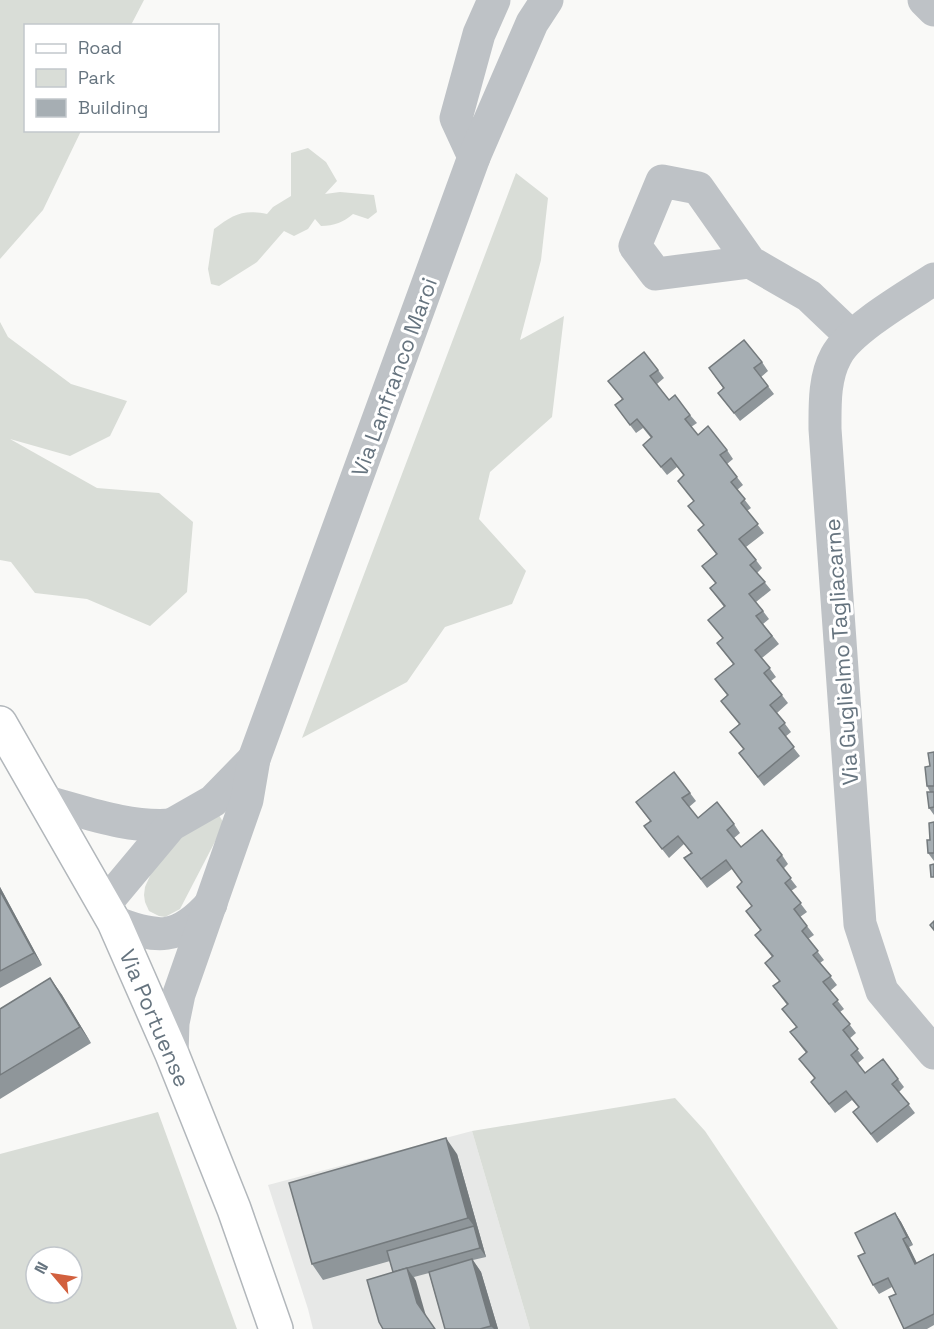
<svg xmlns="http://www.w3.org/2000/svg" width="934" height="1329" viewBox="0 0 934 1329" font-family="'Space Grotesk',sans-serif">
<rect width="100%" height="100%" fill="#f9f9f7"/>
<!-- built -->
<polygon fill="#e7e8e7" points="472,1131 530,1329 313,1329 308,1309 268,1185"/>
<!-- green -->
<g fill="#d9ddd7" fill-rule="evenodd">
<polygon points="0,0 144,0 131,25 26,26 26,130 81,131 43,210 0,259"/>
<path d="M308,148L326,162L337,181L325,194L340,192L374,195L377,212L368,219L353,214C344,222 334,226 321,226L315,219L308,229L294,236L284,231L257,262L219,286L211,284L208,269L214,229C233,215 242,209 267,214L273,207L291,196V153Z"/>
<polygon points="516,173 548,198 541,260 520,340 564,316 552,417 490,472 479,519 526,571 512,604 445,627 407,682 302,738"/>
<polygon points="0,322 8,337 71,384 127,401 110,436 70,456 10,439 97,488 159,493 193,522 187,592 150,626 87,599 35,593 11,562 0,560"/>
<polygon points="219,815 223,822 220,832 180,909 165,917 159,916 149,911 145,902 144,895 145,887 153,869 180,836"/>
<polygon points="675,1098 705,1131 838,1329 530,1329 472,1131"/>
<path d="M158,1112L237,1329H0V1154ZM36,1257H72V1293H36Z"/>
</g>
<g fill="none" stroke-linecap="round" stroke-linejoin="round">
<defs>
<polyline id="major" points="0,723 114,922 172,1054 234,1209 276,1329"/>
</defs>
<!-- major casing -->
<use href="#major" stroke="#b2b7bb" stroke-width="36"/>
<!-- minor -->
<g stroke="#bec2c6" stroke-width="33">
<polyline points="924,0 934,10"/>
<polyline points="474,157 456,118 479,34 494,0"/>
<polyline points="750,262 656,274 635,246 662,181 698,188 750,262 809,296 851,336"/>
<path d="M934,279C908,296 849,330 836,356C824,378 825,405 825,429L860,924L882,991L934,1053"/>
<path d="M47,802C88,813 128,828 171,825"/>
<polyline points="105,904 171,825 213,801 254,759"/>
<path d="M114,922C158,939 178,941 211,904"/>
<polyline points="172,1054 173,1023 179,994 247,800 254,759 474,157 532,23 547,0"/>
</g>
<!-- major -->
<use href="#major" stroke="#fff" stroke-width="33"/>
</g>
<!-- wall -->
<g fill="#8f969a">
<polygon points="762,362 768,371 761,377 774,394 740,421 718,393 723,388 709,368"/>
<polygon points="658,370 664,378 657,384 669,400 690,415 697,423 691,427 698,435 727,450 733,459 727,464 743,485 737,490 751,508 747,511 764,533 746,547 762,568 757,573 771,590 756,602 769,619 763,624 779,644 762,658 776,677 771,681 788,703 777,713 791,732 785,737 800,756 764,786 739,753 744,750 730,732 739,724 721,701 727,695 715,679 733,664 717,643 723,638 708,620 724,607 710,588 716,584 702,566 716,554 698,530 704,525 688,506 694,501 678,481 684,476 677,467 667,475 643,445 651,438 643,428 636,433 615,405 622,399 608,381"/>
<polygon points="934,752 934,815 929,808 930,792 927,786 930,766"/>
<polygon points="690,793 696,801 689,807 698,818 734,824 740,833 734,838 741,847 782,855 788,864 783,869 797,887 791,891 807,912 800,917 814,935 808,939 824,960 820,963 837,985 830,991 844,1009 840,1012 856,1033 849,1039 864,1058 858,1063 865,1073 898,1079 904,1087 899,1092 915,1113 877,1143 853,1112 859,1108 852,1100 835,1113 811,1082 815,1079 799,1059 806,1053 790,1032 796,1027 782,1009 787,1005 773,986 779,981 765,963 772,957 755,935 760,930 746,911 752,906 737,887 742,882 732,869 707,888 684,858 691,853 684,844 669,858 644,826 650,821 636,802"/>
<polygon points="934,822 934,861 928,853"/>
<polygon points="0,887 42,965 0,988"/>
<polygon points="50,978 62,995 91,1043 0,1099 0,1009"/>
<polygon points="457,1154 486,1257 473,1260 481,1272 498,1329 445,1329 429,1273 414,1277 416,1281 393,1272 390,1261 323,1280 312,1264"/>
<polygon points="895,1213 901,1222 913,1245 909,1247 917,1263 934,1254 934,1325 927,1329 904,1329 889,1297 896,1294 892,1287 879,1294 873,1285 865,1253"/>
</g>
<!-- shaded-wall -->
<g fill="#747a7d">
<polygon points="0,887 42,965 34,953 0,891"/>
<polygon points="50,978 62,995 91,1043 80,1027"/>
<polygon points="446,1138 457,1154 486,1257 480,1248 474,1226 468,1218"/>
<polygon points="895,1213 901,1222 913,1245 907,1237"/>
<polygon points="903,1239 909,1247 921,1272 915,1264"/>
<polygon points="472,1259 481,1272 498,1329 494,1329 491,1326"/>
<polygon points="407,1268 416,1281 426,1316 417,1303"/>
</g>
<!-- building -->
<g fill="#a6aeb3" stroke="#747a7d" stroke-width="1.5">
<polygon points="744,340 762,362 754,368 768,386 734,413 718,393 724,388 709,368"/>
<polygon points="644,352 658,370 650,376 669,400 675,395 690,415 685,419 698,435 708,426 727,450 720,455 737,477 731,482 745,499 741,503 758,524 739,539 756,560 750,565 765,582 749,594 763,611 756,616 772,636 755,650 770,668 764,673 782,695 770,705 785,723 779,728 794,747 758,777 739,753 744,749 730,732 740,724 721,701 728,695 715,679 734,664 717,643 723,638 708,620 725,606 710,588 716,583 702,566 717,554 698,530 704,525 688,506 694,501 678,481 684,475 671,458 661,467 643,445 652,437 637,419 630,425 615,405 623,399 608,381"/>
<polygon points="934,752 934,786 927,786 925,767 930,766 928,753"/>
<polygon points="674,772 690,793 682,798 698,818 717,802 734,824 727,830 741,847 762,830 782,855 777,860 791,878 785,883 801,903 794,909 807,926 802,931 818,951 813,955 831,976 823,982 838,1000 833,1004 850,1024 843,1030 858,1049 851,1055 865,1073 883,1059 898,1079 892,1084 909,1104 871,1134 853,1112 859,1107 846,1091 829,1104 811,1082 815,1078 799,1059 807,1052 790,1032 797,1027 782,1009 788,1004 773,986 780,981 765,963 773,956 755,935 761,930 746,911 752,906 737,887 742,882 726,860 701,879 684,858 692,853 678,836 662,849 644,826 651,821 636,802"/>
<polygon points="927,792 934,792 934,807 929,808"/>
<polygon points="934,822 934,853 928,853 927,840 930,840 929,823"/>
<polygon points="934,864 934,877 931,877 930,865"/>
<polygon points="0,891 34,953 0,971"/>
<polygon points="934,921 934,930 930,925"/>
<polygon points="50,978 80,1027 0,1075 0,1009"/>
<polygon points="446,1138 468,1218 312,1264 289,1183"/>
<polygon points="895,1213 907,1237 903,1239 915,1264 934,1254 934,1314 904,1329 889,1297 896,1294 888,1278 873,1285 858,1256 865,1253 855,1233"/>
<polygon points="474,1226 480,1248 393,1272 387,1251"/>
<polygon points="472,1259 491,1326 480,1329 445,1329 429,1272"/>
<polygon points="407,1268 417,1303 435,1329 383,1329 379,1322 367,1280"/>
</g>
<g text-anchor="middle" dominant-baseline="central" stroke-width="6" stroke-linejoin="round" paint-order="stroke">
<!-- street labels -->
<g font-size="22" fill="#66747f" stroke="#fff">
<text transform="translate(394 377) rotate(-70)">Via Lanfranco Maroi</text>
<text transform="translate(841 652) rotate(-94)">Via Guglielmo Tagliacarne</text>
<text transform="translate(155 1018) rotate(67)">Via Portuense</text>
</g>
</g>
<!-- legend -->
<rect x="24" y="24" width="195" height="108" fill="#ffffff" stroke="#c2c7cc" stroke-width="1.5"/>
<rect x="36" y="44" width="30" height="9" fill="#ffffff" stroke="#c2c7cc" stroke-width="1.5"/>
<text x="78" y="54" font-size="18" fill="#66747f">Road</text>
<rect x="36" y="69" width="30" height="18" fill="#d9ddd7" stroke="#c2c7cc" stroke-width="1.5"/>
<text x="78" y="84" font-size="18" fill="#66747f">Park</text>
<rect x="36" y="99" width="30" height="18" fill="#a6aeb3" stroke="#c2c7cc" stroke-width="1.5"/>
<text x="78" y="114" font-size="18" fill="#66747f">Building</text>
<!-- north arrow -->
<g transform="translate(54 1275) rotate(299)"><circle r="28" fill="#ffffff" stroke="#c2c7cc" stroke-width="1.5"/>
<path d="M0-4.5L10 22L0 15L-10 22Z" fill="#d2603e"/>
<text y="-9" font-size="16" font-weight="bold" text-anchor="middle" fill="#66747f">N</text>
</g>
</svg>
